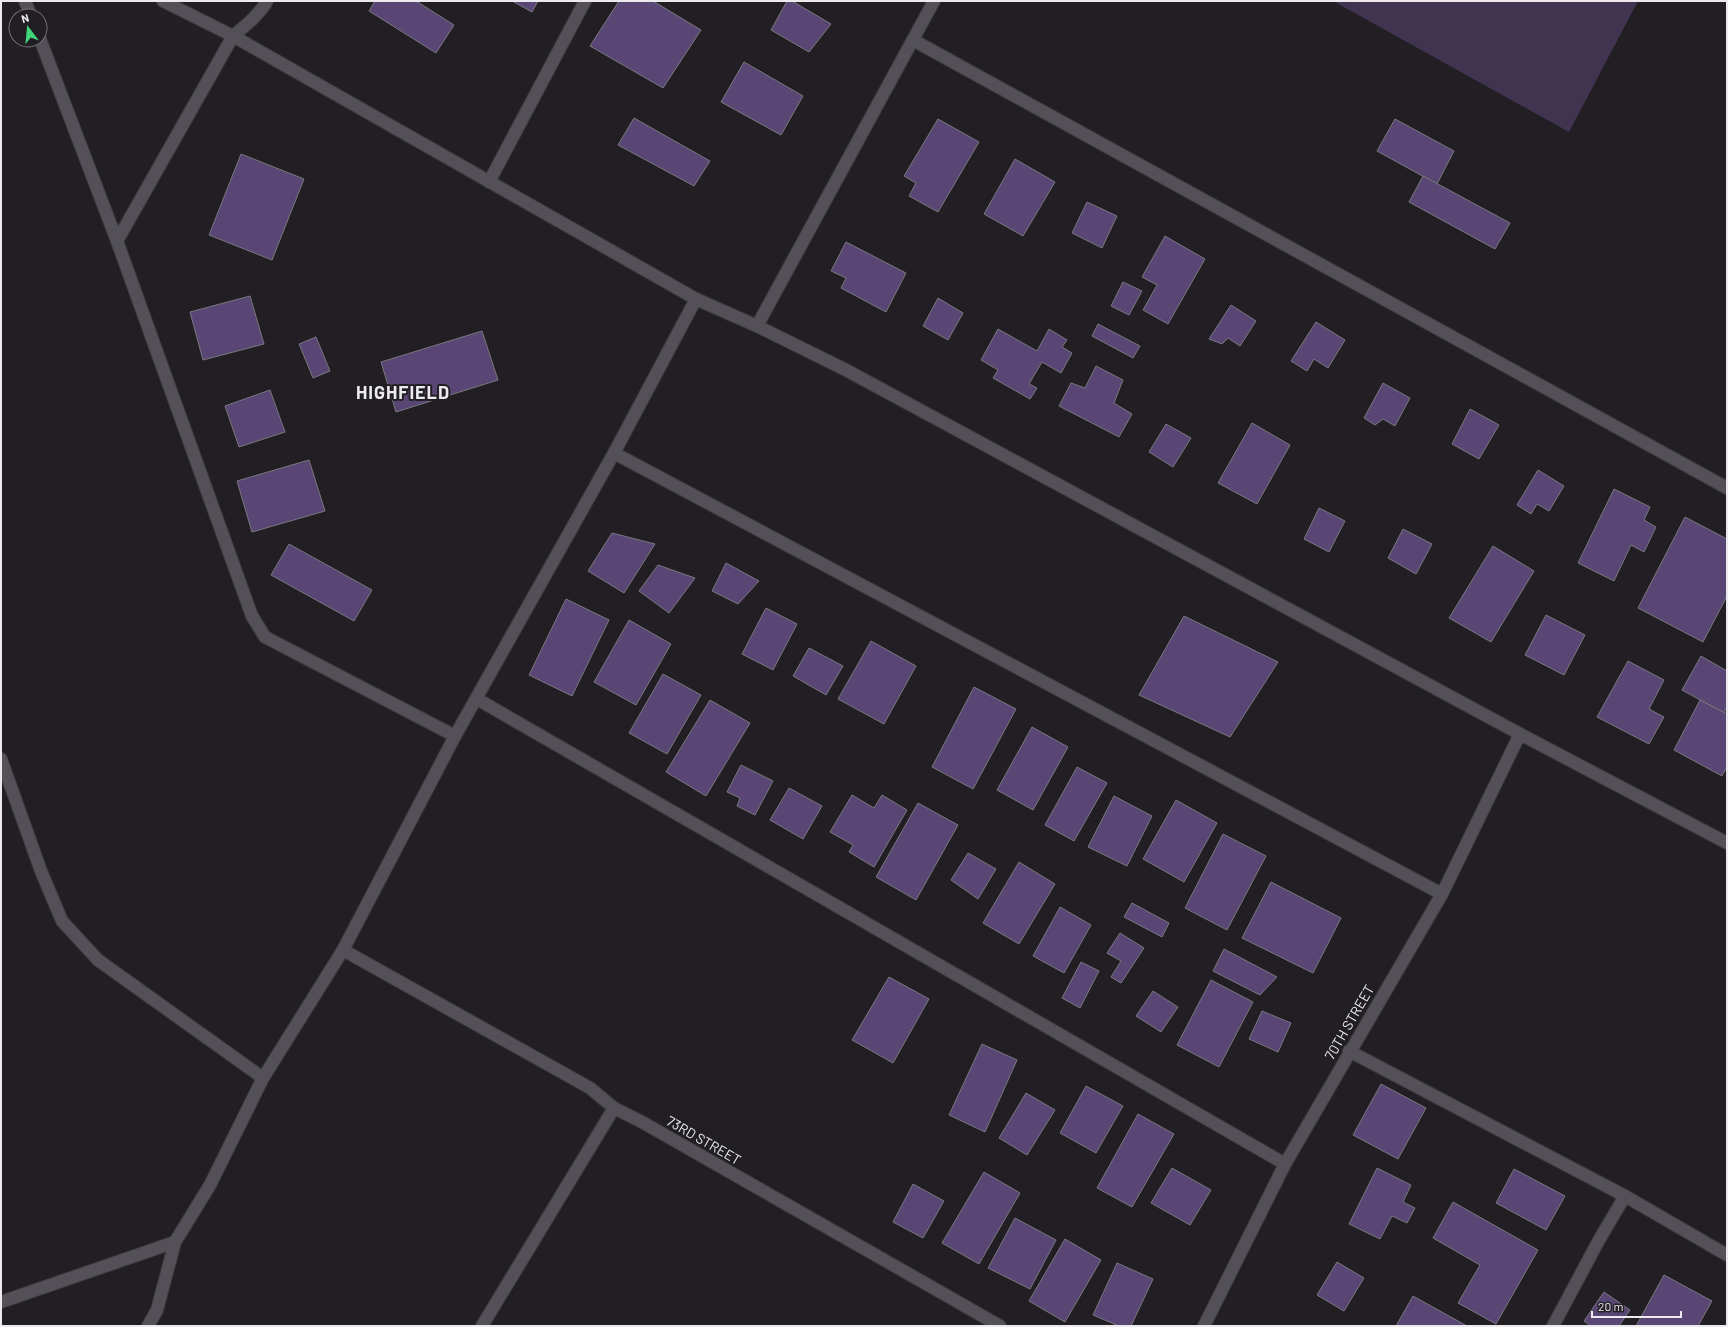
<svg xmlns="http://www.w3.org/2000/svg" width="1728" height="1327" viewBox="0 0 1728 1327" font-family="Barlow,sans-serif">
<rect width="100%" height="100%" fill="#211f24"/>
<!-- green -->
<polygon fill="#403450" points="1333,1 1638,1 1569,132"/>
<!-- building -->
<g fill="#594674" stroke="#7a787e">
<polygon points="375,1 416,1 454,25 436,53 369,11"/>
<polygon points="512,1 538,1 532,12"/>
<polygon points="619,1 653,1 701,30 663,88 590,46"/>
<polygon points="787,1 792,1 831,24 809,52 771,30"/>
<polygon points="744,62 803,96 781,135 721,102"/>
<polygon points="634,118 710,161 694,186 618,145"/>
<polygon points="938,119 979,142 938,212 909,196 916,183 904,176"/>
<polygon points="1395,119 1454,151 1437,184 1377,151"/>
<polygon points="241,154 304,179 272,260 209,235"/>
<polygon points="1015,159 1055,182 1023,236 984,214"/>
<polygon points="1423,176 1510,223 1495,249 1409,202"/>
<polygon points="1087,202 1117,216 1102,248 1072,233"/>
<polygon points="1165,236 1205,259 1168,324 1143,310 1157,285 1142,277"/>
<polygon points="846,242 906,273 886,312 841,288 846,278 831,271"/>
<polygon points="1123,282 1142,291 1129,315 1111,306"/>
<polygon points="250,296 264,344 203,360 190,312"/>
<polygon points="938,298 963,313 948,340 923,326"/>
<polygon points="1231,305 1256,321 1240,346 1228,338 1222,344 1209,339"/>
<polygon points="1316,322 1345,340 1328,368 1314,359 1307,371 1291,361"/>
<polygon points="1098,324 1140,346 1133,358 1092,336"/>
<polygon points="998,329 1037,351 1049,329 1067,340 1062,347 1072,353 1061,373 1042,362 1029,384 1037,388 1030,399 993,378 998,370 981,360"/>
<polygon points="482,331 498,380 396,412 381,362"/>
<polygon points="316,337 330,371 313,378 299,344"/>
<polygon points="1096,366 1123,380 1114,403 1132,414 1119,437 1059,406 1071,383 1085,388"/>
<polygon points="1383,383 1410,398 1395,426 1383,419 1375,425 1364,418"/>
<polygon points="270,390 285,432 239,447 225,406"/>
<polygon points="1470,409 1499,425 1479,459 1452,444"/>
<polygon points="1252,423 1290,445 1257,504 1218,483"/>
<polygon points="1166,424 1191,438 1173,467 1149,452"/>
<polygon points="309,460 325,511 252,532 237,481"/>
<polygon points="1538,470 1564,486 1549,511 1537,504 1531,514 1517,505"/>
<polygon points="1614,489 1650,507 1644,520 1656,527 1644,552 1631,545 1614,581 1578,563"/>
<polygon points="1319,508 1345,521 1329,552 1304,539"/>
<polygon points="1685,517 1727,539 1727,596 1703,642 1638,608"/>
<polygon points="1403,529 1432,544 1416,574 1388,558"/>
<polygon points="612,533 655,544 624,593 588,571"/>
<polygon points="289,544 372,590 354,621 271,575"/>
<polygon points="1493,546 1534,571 1491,642 1449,618"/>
<polygon points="726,563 759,581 738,604 712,591"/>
<polygon points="658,565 695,578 669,613 639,591"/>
<polygon points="566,599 609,620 572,696 529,675"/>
<polygon points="766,608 797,624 773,670 742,654"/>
<polygon points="1546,615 1585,635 1564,675 1525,655"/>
<polygon points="1184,616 1278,662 1230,737 1139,695"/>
<polygon points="629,620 671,644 636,705 594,682"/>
<polygon points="871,641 916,666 884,724 838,699"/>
<polygon points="809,648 843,666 826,695 793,676"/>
<polygon points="1701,656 1727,671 1727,706 1724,713 1682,690"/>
<polygon points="1628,661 1664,680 1649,709 1664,717 1649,744 1597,717"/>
<polygon points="663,674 701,695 667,754 629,733"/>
<polygon points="974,687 1016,709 973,789 932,767"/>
<polygon points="710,700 750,723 706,796 666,772"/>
<polygon points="1700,700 1727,714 1727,767 1722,776 1674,750"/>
<polygon points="1032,727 1068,747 1033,810 997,790"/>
<polygon points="741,765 773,781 755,815 737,806 740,798 727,792"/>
<polygon points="1077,767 1107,783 1074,841 1045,825"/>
<polygon points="789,788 822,806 803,839 770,820"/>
<polygon points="852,795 874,808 882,795 907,810 874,867 849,852 853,845 830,832"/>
<polygon points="1114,796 1152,816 1127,866 1088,847"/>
<polygon points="1176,800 1217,823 1184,882 1143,859"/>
<polygon points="918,803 958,825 916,900 876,877"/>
<polygon points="1223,834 1266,856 1227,930 1185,908"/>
<polygon points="968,853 996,869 978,899 951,880"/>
<polygon points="1019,862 1055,884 1019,944 983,923"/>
<polygon points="1271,882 1341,918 1313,973 1242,938"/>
<polygon points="1132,903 1169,923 1162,937 1124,917"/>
<polygon points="1060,907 1091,925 1064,973 1033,956"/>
<polygon points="1120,933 1144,948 1121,983 1111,977 1121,961 1107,953"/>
<polygon points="1224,949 1277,977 1260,995 1213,971"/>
<polygon points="1081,962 1099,971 1080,1008 1062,998"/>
<polygon points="889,977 929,999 893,1063 852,1040"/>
<polygon points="1211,980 1253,1002 1219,1067 1177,1045"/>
<polygon points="1153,991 1178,1007 1161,1032 1136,1016"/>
<polygon points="1262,1011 1291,1023 1278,1052 1249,1039"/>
<polygon points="982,1044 1017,1060 985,1132 949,1115"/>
<polygon points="1381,1084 1426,1108 1398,1159 1353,1135"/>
<polygon points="1086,1086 1123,1106 1096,1153 1060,1133"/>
<polygon points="1026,1093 1055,1110 1027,1155 999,1138"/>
<polygon points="1138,1114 1174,1134 1132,1207 1097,1188"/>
<polygon points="1172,1168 1211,1190 1190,1225 1151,1203"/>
<polygon points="1377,1168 1411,1185 1403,1202 1415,1208 1407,1223 1392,1216 1380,1239 1349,1224"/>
<polygon points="1514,1169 1565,1196 1546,1230 1496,1203"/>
<polygon points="984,1172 1020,1193 979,1264 942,1243"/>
<polygon points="913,1184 944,1201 923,1238 893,1222"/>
<polygon points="1453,1202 1538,1250 1496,1324 1458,1303 1480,1265 1433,1238"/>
<polygon points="1015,1218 1056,1240 1030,1289 988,1268"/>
<polygon points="1065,1239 1101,1260 1065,1322 1029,1301"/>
<polygon points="1337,1262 1364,1278 1344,1311 1317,1295"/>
<polygon points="1117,1263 1153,1279 1131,1326 1119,1326 1093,1315"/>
<polygon points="1664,1275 1712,1301 1698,1326 1636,1326"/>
<polygon points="1604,1292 1630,1310 1619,1326 1591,1326 1584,1321"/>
<polygon points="1413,1296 1467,1326 1396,1326"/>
</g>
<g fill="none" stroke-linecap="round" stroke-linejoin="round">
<defs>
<polyline id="service" points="343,950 590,1088 614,1108"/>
<g id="minor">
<polyline points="25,1 31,16"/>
<polyline points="40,39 117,241 252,616 265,637 455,736"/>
<polyline points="913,40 1727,488"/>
<polyline points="489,182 585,1"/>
<path d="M117,241L233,36C245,26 259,15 267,1"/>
<polyline points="757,326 934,1"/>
<polyline points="614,453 1442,894"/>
<polyline points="477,699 1285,1164"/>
<polyline points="1,759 41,871 62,921 98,960 263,1078"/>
<polyline points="1349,1051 1625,1196"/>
<polyline points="1,1302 175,1242 210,1185 263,1078 343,950 455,736 614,453 696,299"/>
<polyline points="148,1326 157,1310 175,1242"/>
<polyline points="482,1326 614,1108 642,1122 1000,1326"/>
<polyline points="1204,1326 1285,1164 1442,894 1520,734"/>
<polyline points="1553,1326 1599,1240 1625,1196 1727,1255"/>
</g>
<polyline id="tertiary" points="163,1 233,36 696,299 757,326 846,370 1520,734 1727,843"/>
</defs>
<!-- service casing -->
<use href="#service" stroke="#3c3a3e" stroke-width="14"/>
<!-- minor casing -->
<use href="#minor" stroke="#3c3a3e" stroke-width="14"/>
<!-- tertiary casing -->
<use href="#tertiary" stroke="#3c3a3e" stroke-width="14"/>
<!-- service -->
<use href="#service" stroke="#535157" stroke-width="12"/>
<!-- minor -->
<use href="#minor" stroke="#535157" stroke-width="12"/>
<!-- tertiary -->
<use href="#tertiary" stroke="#535157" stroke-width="12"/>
</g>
<g text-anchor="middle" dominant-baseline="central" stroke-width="4" stroke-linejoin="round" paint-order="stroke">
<!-- street labels -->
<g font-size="14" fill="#eceaee" stroke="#211f24">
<text transform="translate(1349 1022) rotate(-60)">70TH STREET</text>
<text transform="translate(704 1140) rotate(30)">73RD STREET</text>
</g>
<!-- district labels -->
<g font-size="18" font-weight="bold" letter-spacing="1" fill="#eceaee" stroke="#211f24">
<text x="403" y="392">HIGHFIELD</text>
</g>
</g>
<!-- border -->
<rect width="1728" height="1327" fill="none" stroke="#eceaee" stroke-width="4"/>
<!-- north arrow -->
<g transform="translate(28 28) rotate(344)"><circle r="19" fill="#211f24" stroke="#727075"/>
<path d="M0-3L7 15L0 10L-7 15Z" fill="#40d77c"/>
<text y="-6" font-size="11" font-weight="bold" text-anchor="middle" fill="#eceaee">N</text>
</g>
<!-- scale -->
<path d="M1592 1311v6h89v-6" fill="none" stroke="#eceaee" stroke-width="2"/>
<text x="1598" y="1311" font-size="12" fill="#eceaee" stroke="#211f24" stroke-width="3" paint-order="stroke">20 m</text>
</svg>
